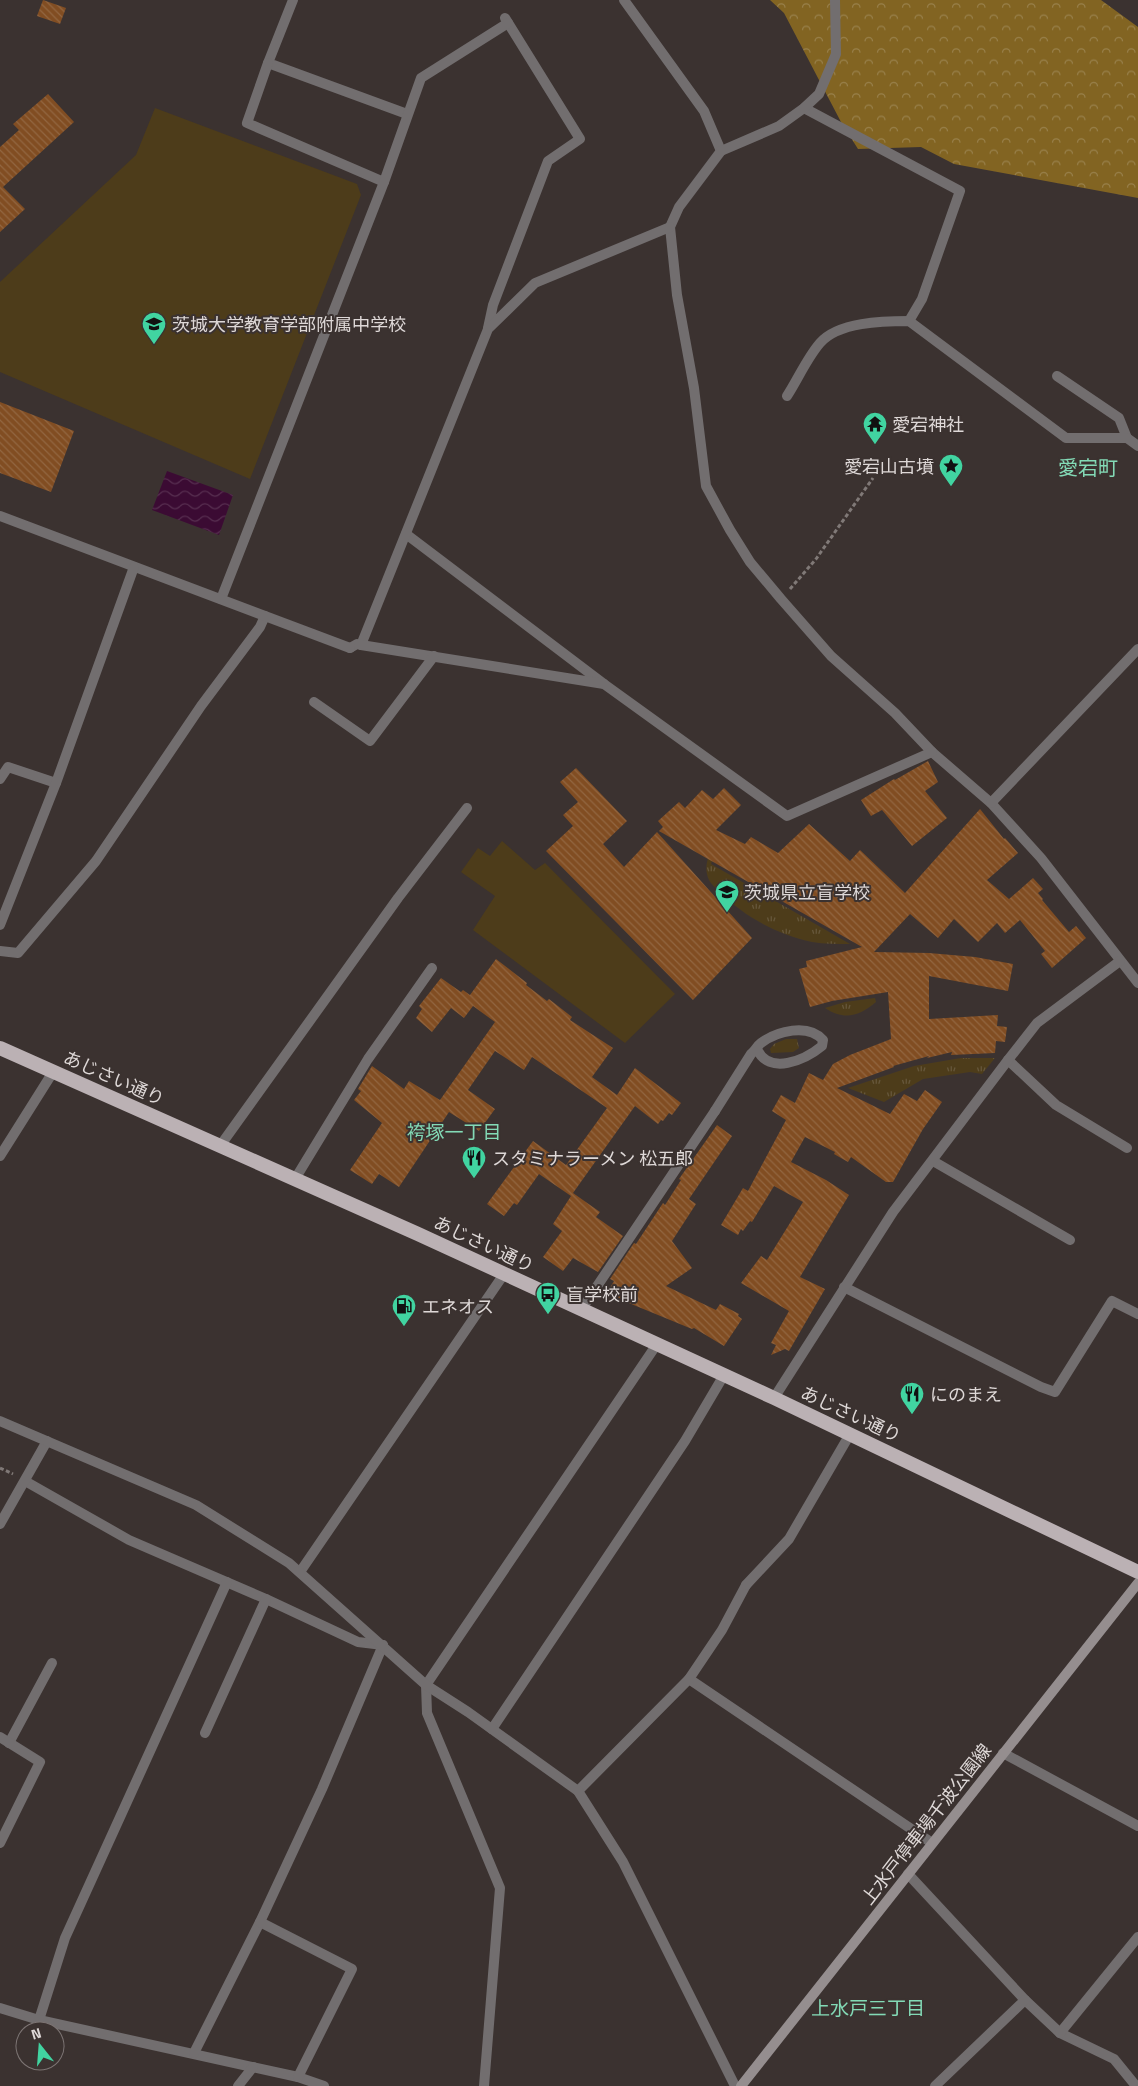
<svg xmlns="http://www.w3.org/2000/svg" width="1138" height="2086" viewBox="0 0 1138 2086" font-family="'Titillium Web','Noto Sans JP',sans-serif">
<defs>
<pattern id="grass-tufts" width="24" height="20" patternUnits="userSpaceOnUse" patternTransform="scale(1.25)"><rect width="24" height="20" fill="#4d3c1a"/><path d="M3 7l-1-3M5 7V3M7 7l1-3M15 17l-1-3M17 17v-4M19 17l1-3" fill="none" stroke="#66573b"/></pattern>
<pattern id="forest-crowns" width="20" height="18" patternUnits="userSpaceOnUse" patternTransform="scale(1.25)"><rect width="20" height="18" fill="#826422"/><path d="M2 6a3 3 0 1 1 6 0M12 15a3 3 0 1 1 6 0" fill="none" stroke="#99814c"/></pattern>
<pattern id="water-waves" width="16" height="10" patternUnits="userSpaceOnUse" patternTransform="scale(1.25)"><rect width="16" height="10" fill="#3b0b33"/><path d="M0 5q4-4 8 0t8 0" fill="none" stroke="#572e50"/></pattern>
<pattern id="building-back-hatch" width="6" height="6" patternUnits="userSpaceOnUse" patternTransform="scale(1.25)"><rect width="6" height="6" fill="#814d22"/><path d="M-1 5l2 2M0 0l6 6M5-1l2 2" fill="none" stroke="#926641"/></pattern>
</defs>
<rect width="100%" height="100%" fill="#3b3230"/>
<!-- grass -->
<g fill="url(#grass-tufts)">
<path d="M720,839L711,864L850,944C838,944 824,944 812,942C777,934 744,917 719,891C716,888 711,884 709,880C702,865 710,850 720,839Z"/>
<path d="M875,998L876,1002C859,1016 845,1021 825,1008L845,1002Z"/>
<polygon points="786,1039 797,1039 799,1048 793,1052 771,1053 770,1049 774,1044"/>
<polygon points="961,1058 995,1058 982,1074 970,1072 923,1079 884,1102 848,1088 914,1066"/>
</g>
<!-- forest -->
<polygon fill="url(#forest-crowns)" points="770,0 1101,0 1138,27 1138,198 954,164 921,147 858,149 841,122 784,13"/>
<!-- garden -->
<g fill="#4d3c1a">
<polygon points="155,108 357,184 361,195 250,479 0,372 0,282 136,155"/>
<polygon points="502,841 535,870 545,863 675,994 625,1043 473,930 495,896 461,872 478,848 490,856"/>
</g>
<!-- water -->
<polygon fill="url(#water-waves)" points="167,471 233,495 219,535 152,510"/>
<!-- building -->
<g fill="url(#building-back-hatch)">
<polygon points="43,0 66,8 60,24 37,16"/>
<polygon points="48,94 74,122 3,187 25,209 0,232 0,147 19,130 13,124"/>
<polygon points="0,402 74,431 51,492 0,473"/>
<polygon points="928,761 938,782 925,791 947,818 912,846 882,810 871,816 861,800 894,779 895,780"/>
<polygon points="576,768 627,821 603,844 624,867 657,832 752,938 693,1000 546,851 573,826 563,815 578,802 560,782"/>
<polygon points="724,788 741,805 716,830 745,844 751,837 778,853 809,824 850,861 860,850 905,893 980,809 1004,839 1005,838 1018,853 987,880 1009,899 1033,878 1043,889 1038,893 1043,899 1042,900 1069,932 1076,926 1086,938 1052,968 1041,954 1045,951 1020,920 1005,933 997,923 978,942 954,919 938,938 910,914 874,952 929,953 975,957 1013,964 1008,991 929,976 929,1019 998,1015 997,1026 1007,1027 1005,1042 996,1041 995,1053 951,1055 952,1052 927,1058 929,1056 893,1066 894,1067 837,1088 890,1114 904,1094 917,1101 925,1090 942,1102 923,1129 893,1182 886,1182 851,1157 848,1162 834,1154 835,1152 805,1137 791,1162 826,1180 849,1195 800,1277 825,1289 789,1351 785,1349 771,1355 776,1345 771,1343 789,1311 741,1283 761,1256 767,1260 803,1202 774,1186 752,1222 750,1221 743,1231 741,1229 738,1235 721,1225 743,1188 748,1191 786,1120 772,1111 781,1095 795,1103 809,1073 823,1080 833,1064 850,1055 891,1039 888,992 832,1001 810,1007 799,969 807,967 806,961 862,947 659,831 663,827 658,821 679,802 685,808 702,790 713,799"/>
<polygon points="496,959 527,983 526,985 547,1001 549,999 572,1017 570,1020 613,1048 592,1077 617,1095 635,1068 681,1103 672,1115 669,1113 663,1121 661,1120 658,1124 635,1106 573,1193 600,1212 596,1217 623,1236 598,1272 573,1258 563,1271 543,1257 562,1231 553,1224 571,1196 539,1174 517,1205 514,1203 504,1216 487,1204 533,1141 566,1165 607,1108 532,1057 524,1070 495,1051 468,1090 495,1109 479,1131 449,1112 399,1187 379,1174 372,1184 350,1170 382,1123 354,1100 361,1091 358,1089 372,1066 404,1089 409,1081 440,1100 495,1022 473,1006 464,1018 451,1008 432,1032 416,1018 422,1009 419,1006 441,978 461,992 463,990 470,995"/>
<polygon points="717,1125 732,1136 689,1199 696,1204 672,1241 692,1268 666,1286 716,1310 720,1304 739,1314 738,1316 742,1319 724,1346 694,1328 692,1329 624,1301 608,1291 614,1281 610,1279 634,1243 636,1244 663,1203 665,1205 681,1180 679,1179"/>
</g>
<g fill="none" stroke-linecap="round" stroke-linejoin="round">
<!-- path -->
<g stroke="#807977" stroke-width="3" stroke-dasharray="4 2.5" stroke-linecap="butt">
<polyline points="790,589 816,559 873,478"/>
<polyline points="0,1468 13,1474"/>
</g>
<!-- service -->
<g stroke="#726e6f" stroke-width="10">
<polyline points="804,108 960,191 922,299 909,321"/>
<polyline points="1057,376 1119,418 1127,438"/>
<polyline points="406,534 604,684"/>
<polyline points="0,779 8,767 56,783"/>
<polyline points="0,951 18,953 96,861 201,706 260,627 265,616"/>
<polyline points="1008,1060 1056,1105 1127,1148"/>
<path d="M715,1111L751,1054C755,1051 757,1046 761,1043C777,1031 808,1023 823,1040L822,1046C805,1060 769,1076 757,1049"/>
<polyline points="933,1161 1070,1240"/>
<polyline points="295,1179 368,1059 432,968"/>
<polyline points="844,1287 1041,1387 1055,1392 1112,1301 1138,1314"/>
<polyline points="25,1481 129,1540 266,1599 358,1642 383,1645"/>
<polyline points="0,1524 47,1441"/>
<polyline points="689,1679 932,1843"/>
<polyline points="426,1685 657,1344"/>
<polyline points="492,1729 685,1441 724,1375"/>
<polyline points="205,1733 266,1599"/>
<polyline points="9,1743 52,1663"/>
<polyline points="1003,1753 1138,1826"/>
<polyline points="578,1791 689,1679 722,1630 746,1585"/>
<polyline points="908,1874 1025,2000 1060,2033 1114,2059 1136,2086"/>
<polyline points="39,2020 65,1938 227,1582"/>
<polyline points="1060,2033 1138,1937"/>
<polyline points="935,2086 1025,2000"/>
</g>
<!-- minor -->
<g stroke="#726e6f" stroke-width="10">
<polyline points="293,0 268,63 407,114"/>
<polyline points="624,0 704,111 721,151"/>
<polyline points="835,0 836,54 819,94 804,108 779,126 721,151 679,207 670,227 677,295 694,388 706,486 730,530 750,562 781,599 831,656 895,713 932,752 991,803 1041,858 1138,983"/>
<polyline points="268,63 247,123 384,182"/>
<polyline points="488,328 493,305 548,161 580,139 505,18"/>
<path d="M787,396C798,379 807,358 820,343C838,322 883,321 909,321L1066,438H1127L1138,446"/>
<polyline points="221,599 384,182 421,78 508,23"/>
<polyline points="361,645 488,329 535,283 670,227"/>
<polyline points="350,648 357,644 361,645 604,684 787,816 932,752"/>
<polyline points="314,702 370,741 434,656"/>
<polyline points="991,803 1138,649"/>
<polyline points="220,1146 398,898 467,808"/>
<polyline points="0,1156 53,1072"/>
<polyline points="581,1310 715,1111"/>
<polyline points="774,1398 893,1212 1008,1060 1037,1023 1120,961"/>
<polyline points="300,1572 504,1274"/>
<polyline points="746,1585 789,1539 850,1434"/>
<polyline points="426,1685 427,1713 500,1888 484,2086"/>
<polyline points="0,1737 40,1762 0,1843"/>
<polyline points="0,2008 39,2020 298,2077 324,2086"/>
<polyline points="194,2053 260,1922"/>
<polyline points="298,2077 352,1969 260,1922 322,1789 383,1645"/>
<polyline points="238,2086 253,2067"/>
</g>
<!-- tertiary -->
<g stroke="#726e6f" stroke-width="10">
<polyline points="0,516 350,648"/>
<polyline points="0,925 56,783 134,567"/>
<polyline points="0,1421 196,1505 289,1563 426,1685 468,1712 578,1791 623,1862 735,2086"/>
</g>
<!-- secondary -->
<polyline stroke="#958e8f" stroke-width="10" points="741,2086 1138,1583"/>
<!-- trunk -->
<polyline stroke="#bbb1b4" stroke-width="14" points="0,1048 418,1234 774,1398 1138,1572"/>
</g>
<!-- icons -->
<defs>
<symbol id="school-pin" viewBox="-11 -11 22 30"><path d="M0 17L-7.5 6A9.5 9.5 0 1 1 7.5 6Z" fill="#41d4a1" stroke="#3b3230"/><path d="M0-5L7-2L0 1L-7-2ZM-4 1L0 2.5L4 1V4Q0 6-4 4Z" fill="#111"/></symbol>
<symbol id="temple-pin" viewBox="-11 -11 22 30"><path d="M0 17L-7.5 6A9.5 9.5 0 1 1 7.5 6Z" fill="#41d4a1" stroke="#3b3230"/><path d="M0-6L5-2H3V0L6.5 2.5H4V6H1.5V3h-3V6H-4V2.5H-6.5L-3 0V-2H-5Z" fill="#111"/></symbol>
<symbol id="sight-pin" viewBox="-11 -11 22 30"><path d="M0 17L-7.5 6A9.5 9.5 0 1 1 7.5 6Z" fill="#41d4a1" stroke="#3b3230"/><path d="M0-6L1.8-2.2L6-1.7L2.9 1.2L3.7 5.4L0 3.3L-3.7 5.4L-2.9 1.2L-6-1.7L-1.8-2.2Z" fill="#111"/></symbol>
<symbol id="restaurant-pin" viewBox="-11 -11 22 30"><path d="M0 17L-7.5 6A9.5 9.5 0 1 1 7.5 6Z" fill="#41d4a1" stroke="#3b3230"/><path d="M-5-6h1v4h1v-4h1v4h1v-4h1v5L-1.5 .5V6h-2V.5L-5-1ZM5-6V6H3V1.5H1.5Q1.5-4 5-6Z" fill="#111"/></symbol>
<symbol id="bus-pin" viewBox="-11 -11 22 30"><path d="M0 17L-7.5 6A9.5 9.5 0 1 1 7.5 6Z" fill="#41d4a1" stroke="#3b3230"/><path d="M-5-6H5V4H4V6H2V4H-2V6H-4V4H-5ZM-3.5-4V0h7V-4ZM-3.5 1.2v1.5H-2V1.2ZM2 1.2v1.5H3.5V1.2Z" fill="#111"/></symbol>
<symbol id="fuel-pin" viewBox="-11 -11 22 30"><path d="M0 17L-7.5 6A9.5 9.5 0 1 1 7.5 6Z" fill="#41d4a1" stroke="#3b3230"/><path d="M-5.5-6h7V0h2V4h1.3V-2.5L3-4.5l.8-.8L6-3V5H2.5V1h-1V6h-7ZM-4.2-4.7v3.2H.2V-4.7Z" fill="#111"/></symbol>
</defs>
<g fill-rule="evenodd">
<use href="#school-pin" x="140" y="310" width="28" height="38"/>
<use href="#temple-pin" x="861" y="410" width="28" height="38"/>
<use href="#sight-pin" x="937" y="452" width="28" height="38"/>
<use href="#school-pin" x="713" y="878" width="28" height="38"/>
<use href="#restaurant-pin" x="460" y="1144" width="28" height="38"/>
<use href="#bus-pin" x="534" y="1280" width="28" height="38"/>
<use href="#fuel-pin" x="390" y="1292" width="28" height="38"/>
<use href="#restaurant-pin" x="898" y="1380" width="28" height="38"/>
</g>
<g text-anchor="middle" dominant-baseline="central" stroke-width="4" stroke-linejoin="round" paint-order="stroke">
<!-- poi labels -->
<g font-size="18" fill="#ded8d7" stroke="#3b3230" text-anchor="start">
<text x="172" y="324">茨城大学教育学部附属中学校</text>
<text x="892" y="424">愛宕神社</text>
<text x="934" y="466" text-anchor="end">愛宕山古墳</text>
<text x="744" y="892">茨城県立盲学校</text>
<text x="492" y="1158">スタミナラーメン 松五郎</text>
<text x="566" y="1294">盲学校前</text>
<text x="422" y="1306">エネオス</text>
<text x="930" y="1394">にのまえ</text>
</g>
<!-- street labels -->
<g font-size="18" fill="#ded8d7" stroke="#3b3230">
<text transform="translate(114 1078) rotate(24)">あじさい通り</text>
<text transform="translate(484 1244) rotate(25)">あじさい通り</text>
<text transform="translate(851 1414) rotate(25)">あじさい通り</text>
<text transform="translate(926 1824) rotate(-52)">上水戸停車場千波公園線</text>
</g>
<!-- neighbourhood labels -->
<g font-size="19" fill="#83dab6" stroke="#3b3230">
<text x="454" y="1131">袴塚一丁目</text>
<text x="868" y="2007">上水戸三丁目</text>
</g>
<!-- quarter labels -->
<g font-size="20" fill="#83dab6" stroke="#3b3230">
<text x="1088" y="467">愛宕町</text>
</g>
</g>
<!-- north arrow -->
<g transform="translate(40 2046) rotate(343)"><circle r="24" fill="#3b3230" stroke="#7c7473"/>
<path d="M0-4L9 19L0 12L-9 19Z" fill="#41d4a1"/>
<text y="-8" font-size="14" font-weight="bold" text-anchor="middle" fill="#ded8d7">N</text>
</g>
</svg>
